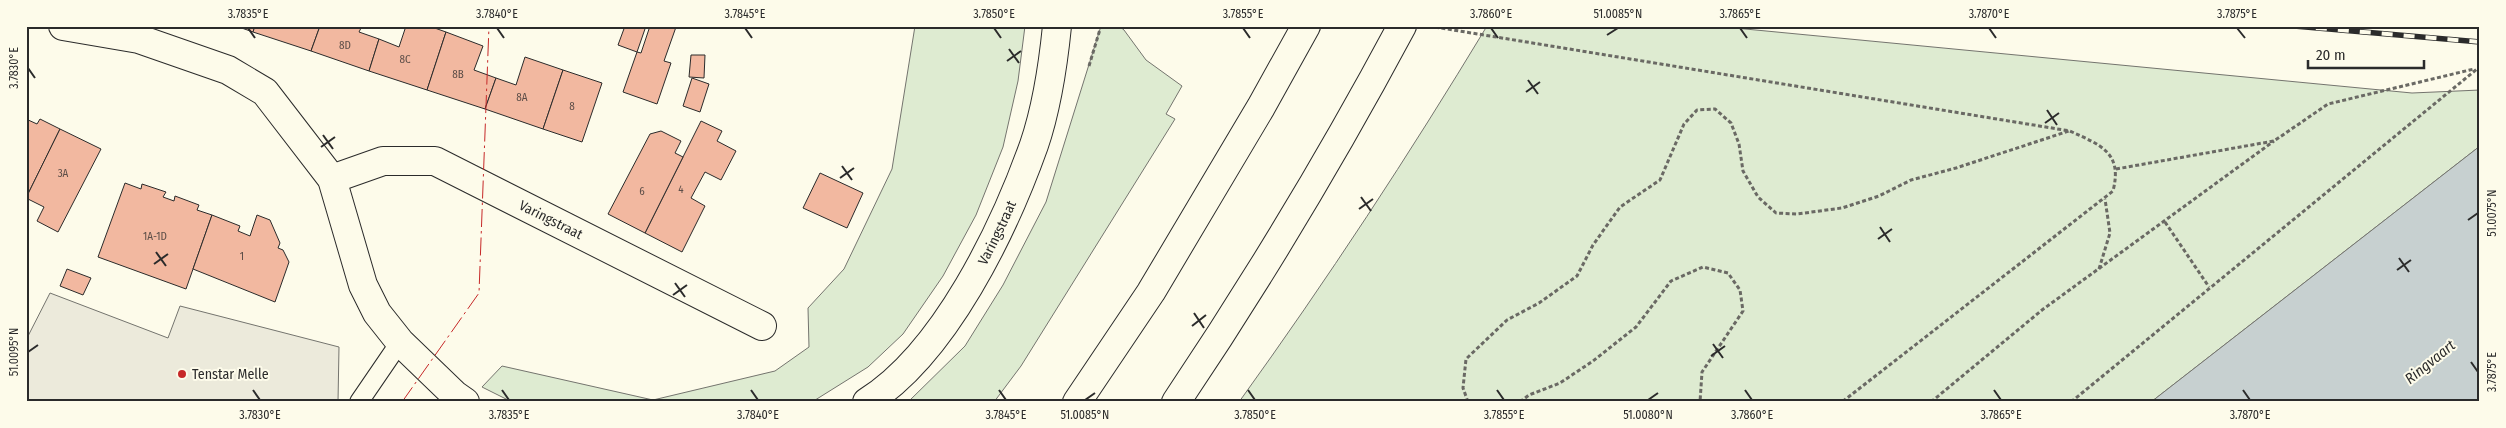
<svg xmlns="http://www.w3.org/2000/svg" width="2506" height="428" viewBox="0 0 2506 428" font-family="'Fira Sans Condensed',sans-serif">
<rect width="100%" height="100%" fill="#fdfbea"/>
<!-- green -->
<g fill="#deebd1" stroke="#74746e">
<polygon points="915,26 1025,26 1018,81 1003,147 976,215 943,276 903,334 868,367 812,402 512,402 482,387 502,366 653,400 775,371 809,347 808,308 844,269 892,169"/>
<polygon points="1101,26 1119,26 1124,30 1146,60 1182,86 1166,114 1175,119 1021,366 994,402 908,402 965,346 1003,285 1046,202"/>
<path d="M1487,26H1714L2412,93L2480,90V146L2151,402H1239C1327,280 1409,155 1487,26Z"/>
</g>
<!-- parking -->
<polygon fill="#eceadb" stroke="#74746e" points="50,293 168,338 180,306 339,347 338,402 26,402 26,340"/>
<!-- water -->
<polygon fill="#c7d0d0" stroke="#74746e" points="2480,146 2480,402 2151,402"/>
<!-- building -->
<g fill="#f2b8a0" stroke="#2b2b2b">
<polygon points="236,26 255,26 253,32"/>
<polygon points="255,26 320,26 311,51 253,32"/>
<polygon points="320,26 362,26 359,32 379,39 369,71 311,51"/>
<polygon points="406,26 429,26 446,32 427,90 369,71 379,39 399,47"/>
<polygon points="625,26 646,26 637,52 618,45"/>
<polygon points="650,26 676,27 664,61 671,63 657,104 623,92 637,52 641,53"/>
<polygon points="446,32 483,46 474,70 496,78 485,109 427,90"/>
<polygon points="691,55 705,55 704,78 689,77"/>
<polygon points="525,57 563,70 543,129 485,109 496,78 516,85"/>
<polygon points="563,70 602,83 582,142 543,129"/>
<polygon points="692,78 709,84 700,112 683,106"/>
<polygon points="26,119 37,124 40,119 60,129 26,198"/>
<polygon points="701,121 722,131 717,141 736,151 721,180 705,172 691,198 705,206 682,252 645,233"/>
<polygon points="60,129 101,149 58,232 37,221 44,207 26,198"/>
<polygon points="661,131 681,141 675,153 683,157 645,233 608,214 650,134"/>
<polygon points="820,173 863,193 847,228 803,208"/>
<polygon points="125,183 141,189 142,184 166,192 163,197 174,201 175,196 199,205 197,210 212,215 186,289 98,257"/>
<polygon points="212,215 240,226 238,231 250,236 257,215 270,220 280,243 278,248 283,250 289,262 275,302 193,269"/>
<polygon points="67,269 91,278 83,295 60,286"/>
</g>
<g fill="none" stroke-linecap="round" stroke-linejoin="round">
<defs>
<polyline id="service" points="359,402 400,342"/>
<g id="minor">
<polyline points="63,26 139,39 228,70 265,92 332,179 363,285 377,313 400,342 455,395 465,402"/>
<path id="s1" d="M332,179L383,161H435L762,326"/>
<path id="s2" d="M867,402C945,353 1004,229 1034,145C1047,107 1053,66 1057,26"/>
</g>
<g id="motorway">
<polyline points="1077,402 1151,292 1261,107 1306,26"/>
<path d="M1176,402C1258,280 1333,155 1402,26"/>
</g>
</defs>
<!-- service casing -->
<use href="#service" stroke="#2b2b2b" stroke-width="20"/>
<!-- minor casing -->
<use href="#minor" stroke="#2b2b2b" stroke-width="30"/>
<!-- motorway casing -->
<use href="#motorway" stroke="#2b2b2b" stroke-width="30"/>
<!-- path -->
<g stroke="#6a6964" stroke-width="3" stroke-dasharray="4 2.5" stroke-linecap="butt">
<path d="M1435,27L2070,131C2100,145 2123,152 2113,191L1842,402"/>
<polyline points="1089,66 1101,26"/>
<polyline points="2116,169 2274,141 2328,104 2474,69"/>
<polyline points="2165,222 2209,287"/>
<polyline points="2099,269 2110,233 2105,199"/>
<polyline points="1468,402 1463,388 1466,359 1507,320 1539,303 1577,276 1593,245 1620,207 1660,180 1684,124 1697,110 1715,109 1731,123 1739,144 1743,171 1758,197 1776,213 1797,214 1842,208 1879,196 1911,180 1956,168 2069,131"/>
<polyline points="1520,402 1529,395 1560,383 1593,361 1636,327 1671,281 1703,267 1728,273 1740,290 1743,311 1702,372 1700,402"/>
<polyline points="1931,402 2042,310 2274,141"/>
<polyline points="2071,402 2477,69"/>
</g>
<!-- service -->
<use href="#service" stroke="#fdfbea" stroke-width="18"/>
<!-- minor -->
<use href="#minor" stroke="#fdfbea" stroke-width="28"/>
<!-- motorway -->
<use href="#motorway" stroke="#fdfbea" stroke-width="28"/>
<defs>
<polyline id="rail" points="2294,26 2480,42"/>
</defs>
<!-- rail casing -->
<use href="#rail" stroke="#2b2b2b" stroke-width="5.5"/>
<!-- rail -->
<use href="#rail" stroke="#fdfbea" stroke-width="4" stroke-dasharray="11" stroke-linecap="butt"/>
<!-- power -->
<polyline stroke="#c62828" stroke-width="1" stroke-dasharray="18 4 2.5 4" stroke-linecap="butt" points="402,402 479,293 489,26"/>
</g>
<!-- ticks -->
<path fill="none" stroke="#2b2b2b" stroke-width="2" d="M248,28L255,38M497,28L504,38M745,28L752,38M994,28L1001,38M1243,28L1250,38M1491,28L1498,38M1740,28L1747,38M1989,28L1996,38M2237,28L2245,38M1607,35L1618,28M1009,49L1019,63M1007,61L1021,51M28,68L35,78M1528,80L1538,94M1526,92L1540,82M2047,110L2057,125M2045,123L2059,113M323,135L333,149M321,147L335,137M842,166L852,180M840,178L854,168M1361,197L1371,211M1359,209L1373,199M2468,220L2478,213M1880,227L1890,242M1878,239L1892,229M156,252L166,266M2399,258L2409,272M154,264L168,254M2397,270L2411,260M675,283L685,297M673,295L687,285M1194,313L1204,328M1192,326L1206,315M1713,344L1723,358M28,352L38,345M1711,356L1725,346M2471,362L2478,372M253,390L260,400M502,390L509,400M751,390L758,400M999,390L1006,400M1248,390L1255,400M1497,390L1504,400M1745,390L1752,400M1994,390L2001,400M2243,390L2250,400M1085,400L1095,393M1648,400L1658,393"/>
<!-- markers -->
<circle fill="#c62828" stroke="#fdfbea" stroke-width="2" cx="182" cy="374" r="5"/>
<g text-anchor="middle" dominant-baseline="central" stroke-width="4" stroke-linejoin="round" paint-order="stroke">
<!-- number labels -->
<g font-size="11" fill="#5d4e48">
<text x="345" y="45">8D</text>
<text x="405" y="59">8C</text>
<text x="458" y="74">8B</text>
<text x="522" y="97">8A</text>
<text x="572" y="106">8</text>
<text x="63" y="173">3A</text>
<text x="681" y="189">4</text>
<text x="642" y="191">6</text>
<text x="155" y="236">1A-1D</text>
<text x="242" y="256">1</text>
</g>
<!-- street labels -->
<g font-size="14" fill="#2b2b2b" stroke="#fdfbea">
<text stroke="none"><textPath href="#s1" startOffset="236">Varingstraat</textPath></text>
<text stroke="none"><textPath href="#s2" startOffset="216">Varingstraat</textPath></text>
</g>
<!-- poi labels -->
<g font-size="14" fill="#2b2b2b" stroke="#fdfbea" text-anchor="start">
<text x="192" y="374">Tenstar Melle</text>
</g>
<!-- water labels -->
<g font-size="15" font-style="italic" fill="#2b2b2b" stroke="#fdfbea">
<text transform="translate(2430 362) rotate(-39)">Ringvaart</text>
</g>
</g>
<!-- border -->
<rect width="2506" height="428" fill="none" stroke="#fdfbea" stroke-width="55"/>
<!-- scale -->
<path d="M2308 60v8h116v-8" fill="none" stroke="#2b2b2b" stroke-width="2.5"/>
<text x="2316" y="60" font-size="15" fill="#2b2b2b" stroke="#fdfbea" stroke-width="4" paint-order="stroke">20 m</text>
<rect x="28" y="28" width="2450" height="372" fill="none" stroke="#2b2b2b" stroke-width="2"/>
<g font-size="12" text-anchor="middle" fill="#2b2b2b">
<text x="248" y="18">3.7835°E</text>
<text x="497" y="18">3.7840°E</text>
<text x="745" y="18">3.7845°E</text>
<text x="994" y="18">3.7850°E</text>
<text x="1243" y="18">3.7855°E</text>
<text x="1491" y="18">3.7860°E</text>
<text x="1618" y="18">51.0085°N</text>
<text x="1740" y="18">3.7865°E</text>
<text x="1989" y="18">3.7870°E</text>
<text x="2237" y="18">3.7875°E</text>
<text transform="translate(14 68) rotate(-90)" y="4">3.7830°E</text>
<text transform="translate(2492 213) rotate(-90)" y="4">51.0075°N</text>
<text transform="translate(14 352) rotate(-90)" y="4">51.0095°N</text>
<text transform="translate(2492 372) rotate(-90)" y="4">3.7875°E</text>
<text x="260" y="419">3.7830°E</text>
<text x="509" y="419">3.7835°E</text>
<text x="758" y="419">3.7840°E</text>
<text x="1006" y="419">3.7845°E</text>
<text x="1085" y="419">51.0085°N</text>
<text x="1255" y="419">3.7850°E</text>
<text x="1504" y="419">3.7855°E</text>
<text x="1648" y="419">51.0080°N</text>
<text x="1752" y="419">3.7860°E</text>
<text x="2001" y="419">3.7865°E</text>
<text x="2250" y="419">3.7870°E</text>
</g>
</svg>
